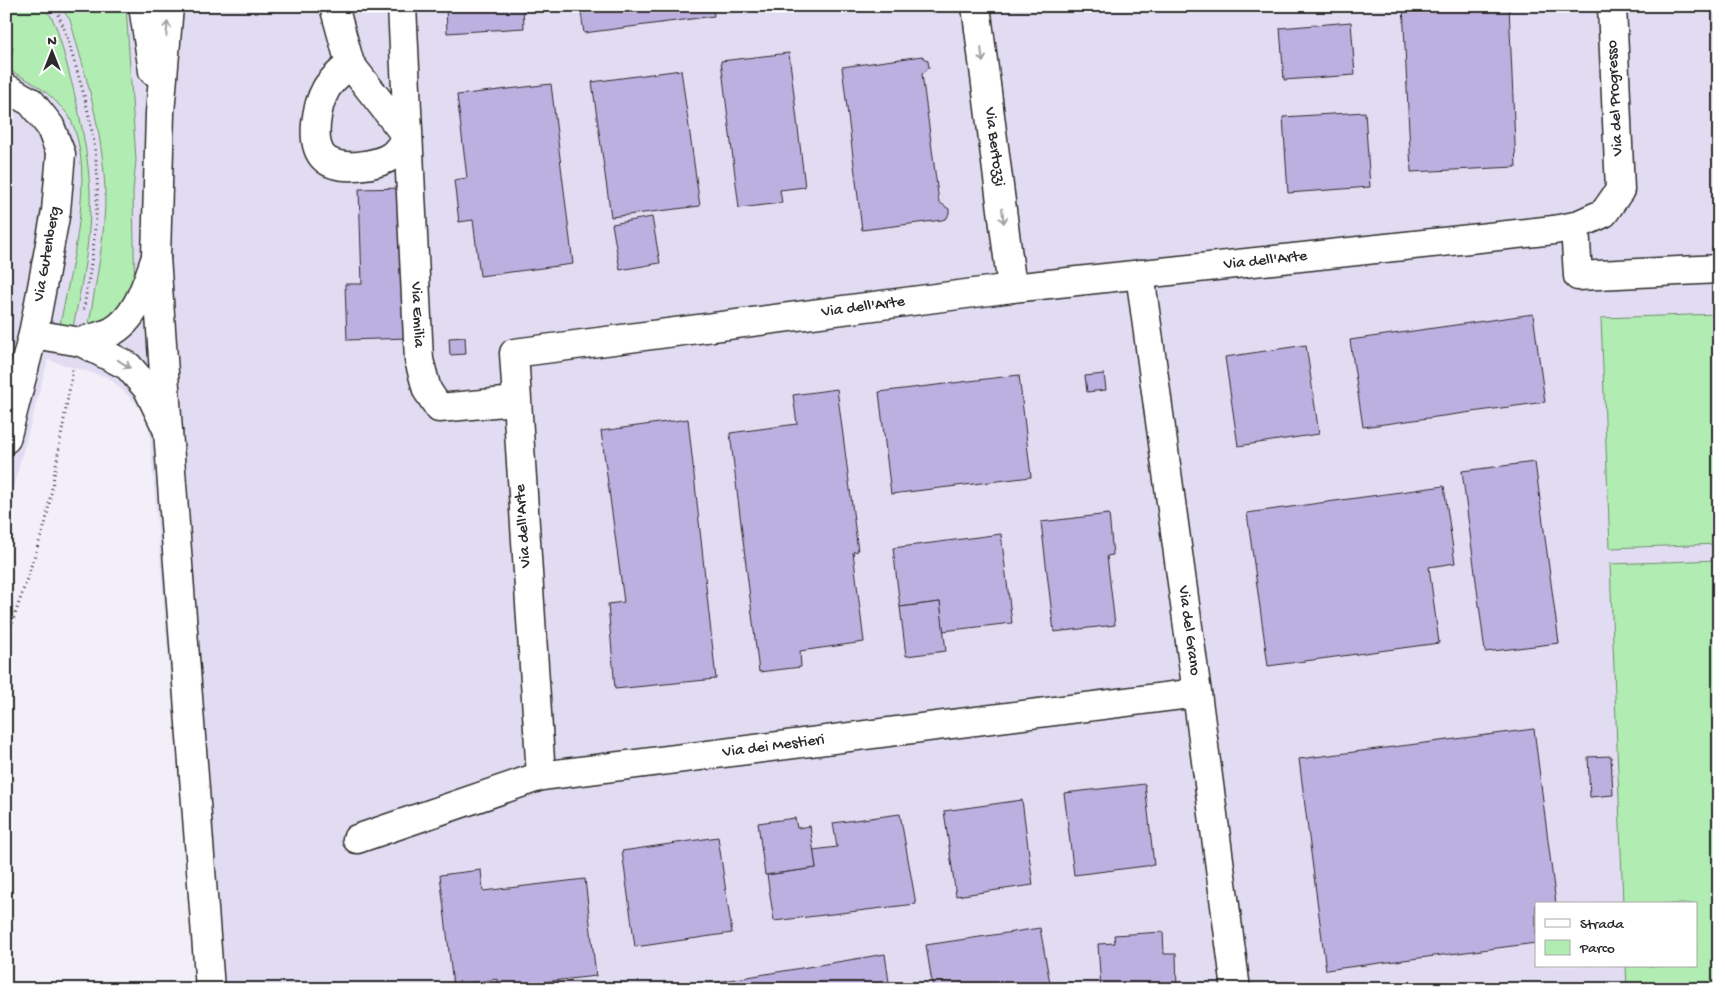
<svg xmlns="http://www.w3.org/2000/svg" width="1725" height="995" viewBox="0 0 1725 995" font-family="'Gochi Hand',sans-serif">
<rect width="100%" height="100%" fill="#f2eff9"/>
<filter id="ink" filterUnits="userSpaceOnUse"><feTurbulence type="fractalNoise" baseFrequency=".02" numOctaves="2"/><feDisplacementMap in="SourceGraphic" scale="10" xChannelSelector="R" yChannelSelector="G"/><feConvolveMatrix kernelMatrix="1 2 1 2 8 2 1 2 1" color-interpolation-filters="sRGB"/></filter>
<g filter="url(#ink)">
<!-- built -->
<path fill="#e2dcf2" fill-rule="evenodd" d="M6,6H1719V989H196L148,414L109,378L48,360L6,514ZM1536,904H1696V966H1536Z"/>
<!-- green -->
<g fill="#b1ecb2" stroke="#6e8c6e">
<path d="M6,6H40L51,16L57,29C72,82 87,135 90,190C92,234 82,285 73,327L60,325C71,268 97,172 70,118C68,114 64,110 61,107C43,87 31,81 8,70L13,48L6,47Z"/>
<path d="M60,6H126L136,160L133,192L135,301L127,313L88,330C95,286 106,235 105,191C103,132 86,76 70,20Z"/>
<polygon points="1719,314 1719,544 1610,548 1601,318"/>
<polygon points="1719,560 1719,989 1627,989 1626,966 1696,966 1696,904 1623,904 1610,564"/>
</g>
<!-- building -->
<g fill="#bcb0e1" stroke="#2b2b2b">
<polygon points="446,6 523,6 524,28 447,33"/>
<polygon points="580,6 713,6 714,16 584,33"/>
<polygon points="1403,6 1509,6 1516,167 1411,172"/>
<polygon points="1351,22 1355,75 1284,80 1280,28"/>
<polygon points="789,53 805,187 780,190 782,203 739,208 721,61"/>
<polygon points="922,56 928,61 929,68 922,74 939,202 949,209 949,213 947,218 942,220 862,230 842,67"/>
<polygon points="681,70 700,206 611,217 592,82"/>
<polygon points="551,84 573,264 480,276 473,220 459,222 454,180 467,178 457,95"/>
<polygon points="1365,112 1370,187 1288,193 1283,117"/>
<polygon points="405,188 409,338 347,340 345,284 362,284 359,189"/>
<polygon points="652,217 660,263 620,270 612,224"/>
<polygon points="1533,314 1545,402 1363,427 1350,340"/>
<polygon points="465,337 466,354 450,355 449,338"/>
<polygon points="1306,345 1319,434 1238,446 1225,357"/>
<polygon points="1104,374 1106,390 1087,392 1085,376"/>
<polygon points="1019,375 1031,477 891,494 879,392"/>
<polygon points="837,389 858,551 853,552 864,642 800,651 801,667 759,672 730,433 797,424 793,395"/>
<polygon points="688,419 716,679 615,689 608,604 624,602 601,431"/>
<polygon points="1535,462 1559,643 1485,652 1462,471"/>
<polygon points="1444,486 1455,563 1429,567 1439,643 1268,666 1247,513"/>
<polygon points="1109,514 1113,555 1107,556 1115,625 1054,632 1041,522"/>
<polygon points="1001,534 1012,623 943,631 940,602 900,607 893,548"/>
<polygon points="940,602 946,651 906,656 900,607"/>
<polygon points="1534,729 1556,904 1536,904 1536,943 1326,970 1299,759"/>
<polygon points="1611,756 1613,795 1590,797 1588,757"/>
<polygon points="1145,784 1154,865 1074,875 1064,793"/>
<polygon points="1022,800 1033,885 956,896 944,811"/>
<polygon points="900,814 916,904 774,921 767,875 816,868 813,850 837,847 833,823"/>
<polygon points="795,818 797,828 810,826 816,868 765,875 758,823"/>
<polygon points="718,837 732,933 635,947 622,851"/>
<polygon points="481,870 483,891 585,879 596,976 499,987 498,979 453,985 440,875"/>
<polygon points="1040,928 1051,989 933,989 926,945"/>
<polygon points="1163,932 1164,954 1176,954 1177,989 1101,989 1098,944 1115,943 1114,935"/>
<polygon points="885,954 890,989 676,989"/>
</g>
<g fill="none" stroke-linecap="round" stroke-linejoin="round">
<defs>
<g id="minor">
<path d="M334,6L350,64L408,138C403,144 398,150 393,155C378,166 338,172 324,158C309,143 317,105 326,89C331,80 342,71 350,64"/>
<path id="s1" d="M402,6L419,360L427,390L439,408L516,401"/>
<path id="s2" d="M976,6L1012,288"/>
<polyline points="6,88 31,102 50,126 61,154 56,211 42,287 33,334 6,439"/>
<polyline points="1575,226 1578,276 1719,269"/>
<path id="s3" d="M1140,274L1197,693L1236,989"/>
<polyline points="33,334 81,342 128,366 148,389 168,431"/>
<path d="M81,342C91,338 102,336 111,332C137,319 147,282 156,257"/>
<path id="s4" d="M541,776L514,353L1012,288L1554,230L1575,226L1604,213L1620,190L1612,6"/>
<path id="s5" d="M357,839L541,776L1197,693"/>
</g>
<g id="major">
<polyline points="143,6 153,71"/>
<polyline points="169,6 160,113 156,257 168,431 210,989"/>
</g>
</defs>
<!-- minor casing -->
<use href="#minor" stroke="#2b2b2b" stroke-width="31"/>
<!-- major casing -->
<use href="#major" stroke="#2b2b2b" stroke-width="31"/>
<!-- path -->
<g stroke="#2b2b2b" stroke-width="3" stroke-dasharray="1 4" stroke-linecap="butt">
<path d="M53,6C65,25 69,45 76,67C88,107 99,152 97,195C96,235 90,273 83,313"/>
<polyline points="6,642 46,521 73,369"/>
</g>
<!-- minor -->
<use href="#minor" stroke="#fff" stroke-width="28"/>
<!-- major -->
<use href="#major" stroke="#fff" stroke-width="28"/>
</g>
<!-- one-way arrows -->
<defs><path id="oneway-shaft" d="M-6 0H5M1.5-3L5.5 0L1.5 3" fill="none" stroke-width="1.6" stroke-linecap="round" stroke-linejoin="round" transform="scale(1.25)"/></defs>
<g stroke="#a0a0a0">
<use href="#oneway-shaft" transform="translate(167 29) rotate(-85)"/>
<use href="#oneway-shaft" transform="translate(982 55) rotate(83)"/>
<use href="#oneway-shaft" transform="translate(1003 216) rotate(83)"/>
<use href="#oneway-shaft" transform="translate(124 364) rotate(33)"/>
</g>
</g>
<g text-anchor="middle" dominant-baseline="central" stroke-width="4" stroke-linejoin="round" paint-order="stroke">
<!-- street labels -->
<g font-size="16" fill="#2b2b2b" stroke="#fff">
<text transform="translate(1616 98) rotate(-93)">Via del Progresso</text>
<text stroke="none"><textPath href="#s2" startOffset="142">Via Bertozzi</textPath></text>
<text transform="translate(48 254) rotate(-80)">Via Gutenberg</text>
<text stroke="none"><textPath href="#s4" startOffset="1181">Via dell'Arte</textPath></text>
<text stroke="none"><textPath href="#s4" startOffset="776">Via dell'Arte</textPath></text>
<text stroke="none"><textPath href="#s1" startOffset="309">Via Emilia</textPath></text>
<text transform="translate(524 526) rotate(-94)">Via dell'Arte</text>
<text stroke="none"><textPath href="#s3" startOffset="360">Via del Grano</textPath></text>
<text stroke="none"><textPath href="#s5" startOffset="429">Via dei Mestieri</textPath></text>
</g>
</g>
<!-- margin -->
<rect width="1725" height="995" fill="none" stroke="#fff" stroke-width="25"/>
<rect x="12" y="12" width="1700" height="970" fill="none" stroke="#2b2b2b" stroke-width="2" filter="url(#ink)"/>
<!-- legend -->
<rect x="1535" y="902" width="162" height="65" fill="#ffffff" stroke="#aaaaaa"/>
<rect x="1545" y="919" width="25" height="8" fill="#ffffff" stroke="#aaaaaa"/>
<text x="1580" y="928" font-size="15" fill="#2b2b2b">Strada</text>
<rect x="1545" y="940" width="25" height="15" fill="#b1ecb2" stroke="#aaaaaa"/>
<text x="1580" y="952" font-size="15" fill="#2b2b2b">Parco</text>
<!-- north arrow -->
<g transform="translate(52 52)" stroke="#ffffff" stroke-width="4" paint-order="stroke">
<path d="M0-4L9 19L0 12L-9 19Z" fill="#2b2b2b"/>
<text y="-8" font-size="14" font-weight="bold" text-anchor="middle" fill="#2b2b2b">N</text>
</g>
</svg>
